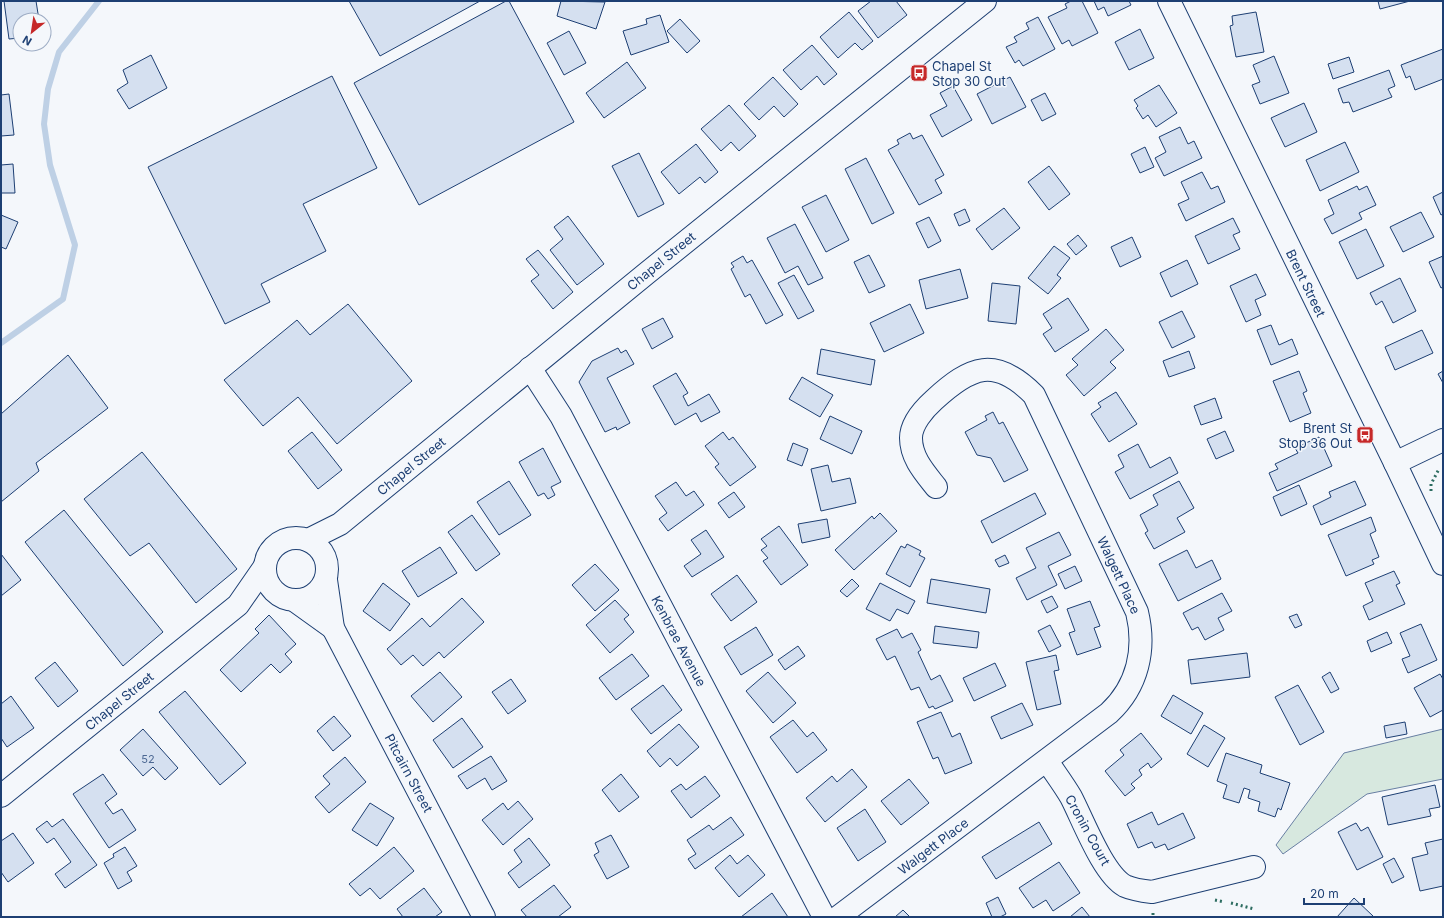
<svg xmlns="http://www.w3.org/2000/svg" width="1444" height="918" viewBox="0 0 1444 918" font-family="Inter,sans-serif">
<rect width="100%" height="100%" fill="#f4f7fb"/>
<!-- green -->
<polygon fill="#d7e8df" stroke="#687fa3" points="1443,729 1443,779 1367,794 1283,854 1276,845 1344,753"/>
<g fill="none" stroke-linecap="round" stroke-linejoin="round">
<!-- stream -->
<polyline stroke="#bed0e5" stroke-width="6" points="1,343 63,299 75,245 50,165 44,124 48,89 59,52 99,1"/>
</g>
<!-- building -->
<g fill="#d5e0f0" stroke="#1d3f73">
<polygon points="4,1 36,1 39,20 20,20 20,38 9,39"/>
<polygon points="349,1 480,1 380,56"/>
<polygon points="506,1 509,1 574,122 419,205 354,83"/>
<polygon points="561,1 605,2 596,29 557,16"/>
<polygon points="871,1 896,1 907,15 878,38 858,11"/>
<polygon points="1071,1 1082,1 1098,33 1072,46 1069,40 1062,44 1048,17 1067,8 1065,4"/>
<polygon points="1094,1 1129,1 1131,5 1108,16 1104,7 1098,10"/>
<polygon points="1378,1 1410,1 1380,9"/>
<polygon points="849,12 873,41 862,50 855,43 838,58 820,37"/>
<polygon points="1256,12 1264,52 1236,57 1230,26 1233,25 1232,16"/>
<polygon points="660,15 669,42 631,55 623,31 647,24 646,19"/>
<polygon points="1038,17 1055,49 1023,66 1019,60 1015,63 1006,47 1017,42 1014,37 1029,29 1026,23"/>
<polygon points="680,19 700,41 687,53 667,31"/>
<polygon points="1140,29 1154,58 1129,70 1115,42"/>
<polygon points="569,31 586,63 564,75 547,43"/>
<polygon points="812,45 837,74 824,85 817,76 801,90 783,70"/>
<polygon points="1443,49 1443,79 1415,90 1410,76 1406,78 1401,65"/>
<polygon points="151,55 167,88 129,109 117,90 128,83 123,70"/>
<polygon points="1274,56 1289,93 1260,104 1252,85 1260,82 1253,65"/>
<polygon points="1349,57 1354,72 1333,79 1328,64"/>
<polygon points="627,62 646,88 604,118 586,93"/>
<polygon points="1389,70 1395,86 1388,89 1392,97 1353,112 1349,102 1343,103 1338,89"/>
<polygon points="332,76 377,168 303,204 326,251 261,284 270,302 225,324 148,167"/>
<polygon points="773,77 798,104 784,117 774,106 759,120 744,104"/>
<polygon points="1010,77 1026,107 992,124 977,94"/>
<polygon points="1159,85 1177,113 1156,127 1148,115 1143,119 1136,108 1138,106 1134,100"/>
<polygon points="953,86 972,120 942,137 930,115 947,106 940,93"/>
<polygon points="1045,93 1056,114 1042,121 1031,100"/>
<polygon points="9,94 14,135 1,136 1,95"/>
<polygon points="1304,103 1317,132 1285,147 1271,118"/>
<polygon points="729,105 756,136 739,151 731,142 721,151 701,129"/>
<polygon points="1180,127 1188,144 1194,141 1202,158 1164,176 1155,158 1166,152 1159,137"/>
<polygon points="910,133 913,139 922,135 944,175 935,180 942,193 919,205 888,150 899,144 897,140"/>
<polygon points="1345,142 1359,172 1320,191 1306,160"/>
<polygon points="696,144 718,172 705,183 700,177 679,194 661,172"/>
<polygon points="1145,147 1154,167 1140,173 1131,154"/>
<polygon points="639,153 664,204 638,217 612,166"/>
<polygon points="866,158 894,213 872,224 845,169"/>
<polygon points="13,164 15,193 1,193 1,165"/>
<polygon points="1049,166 1070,194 1049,210 1028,182"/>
<polygon points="1202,172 1211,189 1218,186 1225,202 1186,221 1178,204 1189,199 1181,182"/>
<polygon points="1357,186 1359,190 1367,186 1376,205 1359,213 1362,219 1332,234 1324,219 1334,214 1328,200"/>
<polygon points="1443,192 1443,214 1441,215 1433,197"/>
<polygon points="826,195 849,240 826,252 802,207"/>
<polygon points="1004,208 1020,228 992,250 976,229"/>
<polygon points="965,209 970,221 959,226 954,214"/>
<polygon points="1421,212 1434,237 1403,252 1390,227"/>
<polygon points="1,215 18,222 6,249 1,247"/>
<polygon points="568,216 604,264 577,285 550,250 563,239 554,227"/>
<polygon points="929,217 941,241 928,248 916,223"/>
<polygon points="1233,218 1240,232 1233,235 1240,249 1208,264 1195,236"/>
<polygon points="795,224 823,278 808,285 798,266 785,273 767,238"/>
<polygon points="1366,229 1384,266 1357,279 1339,242"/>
<polygon points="1078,235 1087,246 1076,255 1067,244"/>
<polygon points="1132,237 1141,257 1120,267 1111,247"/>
<polygon points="1054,246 1070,258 1057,275 1061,278 1048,294 1028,278"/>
<polygon points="538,250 573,292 553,309 531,281 539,275 526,259"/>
<polygon points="869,255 885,286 869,293 854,262"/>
<polygon points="743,256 747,263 752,260 783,315 766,324 750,294 745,297 731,269 734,267 731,263"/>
<polygon points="1443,256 1443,287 1441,288 1429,262"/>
<polygon points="1187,260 1198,284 1171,297 1160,273"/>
<polygon points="960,269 968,298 926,309 919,280"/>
<polygon points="1256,274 1266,295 1255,300 1261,315 1246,322 1230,286"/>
<polygon points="794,275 814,311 798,319 778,283"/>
<polygon points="1400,278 1416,311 1393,323 1382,301 1376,305 1370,293"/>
<polygon points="992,283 1020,286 1016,324 988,321"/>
<polygon points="1068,298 1089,330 1055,352 1043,334 1052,328 1043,314"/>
<polygon points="348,304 412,381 337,444 298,397 263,426 224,380 297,320 310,335"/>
<polygon points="910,304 924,333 884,352 870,323"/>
<polygon points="1182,311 1195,337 1172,348 1159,322"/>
<polygon points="663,318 673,337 652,349 642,329"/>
<polygon points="1271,325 1279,345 1292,339 1298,354 1271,365 1257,330"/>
<polygon points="1106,329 1124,350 1110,362 1116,368 1084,396 1066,375 1078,365 1072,359"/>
<polygon points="1422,330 1433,353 1395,370 1385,347"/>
<polygon points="618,348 621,353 626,350 634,364 607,378 630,423 617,430 616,427 605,432 579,382 592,361"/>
<polygon points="821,349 875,360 871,385 817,374"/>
<polygon points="1189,351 1195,368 1169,377 1163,361"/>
<polygon points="68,355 108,408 36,463 39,471 1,502 1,414"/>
<polygon points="1299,371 1307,391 1303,393 1311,413 1290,422 1273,381"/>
<polygon points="1443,371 1443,383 1438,374"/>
<polygon points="676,373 688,393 683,396 688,406 709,394 720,412 701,422 696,413 675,425 653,386"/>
<polygon points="802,377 833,395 820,417 789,399"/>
<polygon points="1116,392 1137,424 1109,442 1091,414 1101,407 1098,403"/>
<polygon points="1215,398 1222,418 1201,425 1194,406"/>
<polygon points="993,412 999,424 1003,422 1028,470 1004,482 991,458 977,455 965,432 987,420 985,416"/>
<polygon points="830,416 862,431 852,454 820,439"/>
<polygon points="1225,431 1234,451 1216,459 1207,439"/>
<polygon points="312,432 342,470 318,489 288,451"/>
<polygon points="723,432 729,440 733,437 756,467 730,486 715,467 719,464 705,446"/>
<polygon points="1319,437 1332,466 1277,491 1269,473 1278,469 1275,464 1298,453 1295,448"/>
<polygon points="793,443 808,449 802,466 787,460"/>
<polygon points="1138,444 1150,468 1170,457 1178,473 1130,499 1115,472 1124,467 1118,455"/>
<polygon points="543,448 561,482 551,487 555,495 548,499 544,493 538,496 519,462"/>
<polygon points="142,452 237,569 196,603 149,543 130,556 84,499"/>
<polygon points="828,465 832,482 850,478 856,503 821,511 811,469"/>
<polygon points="509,481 531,515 499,535 477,502"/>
<polygon points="1179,481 1194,508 1177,518 1185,532 1154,549 1145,533 1148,531 1140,515 1158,505 1153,495"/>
<polygon points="1355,481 1366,505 1321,525 1313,506 1331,497 1329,492"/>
<polygon points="676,482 686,496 694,491 704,505 668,531 659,519 667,513 655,496"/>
<polygon points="1299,485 1307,504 1281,516 1273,497"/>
<polygon points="734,492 745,507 729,518 718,503"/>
<polygon points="1035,493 1046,514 992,543 981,521"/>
<polygon points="64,510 163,632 123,666 25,542"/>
<polygon points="880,513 897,531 854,570 835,550 872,516 874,519"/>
<polygon points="472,515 500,554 476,571 448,532"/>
<polygon points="1371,517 1376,531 1370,534 1379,557 1372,560 1374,564 1346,576 1328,535"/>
<polygon points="827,519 830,537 802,543 798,524"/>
<polygon points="779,526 808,565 781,585 763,561 768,558 761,550 767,546 761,539"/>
<polygon points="706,530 724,557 692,577 684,566 701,554 691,540"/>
<polygon points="1059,532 1071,555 1048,566 1057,585 1027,600 1016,578 1036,568 1026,548"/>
<polygon points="907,544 921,551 919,555 925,558 910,587 886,574 901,546 905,548"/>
<polygon points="440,547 457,573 418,597 402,571"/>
<polygon points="1187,550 1196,568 1212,560 1221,579 1178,601 1159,564"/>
<polygon points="1,554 21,580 1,596"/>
<polygon points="1005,555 1009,563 999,567 995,560"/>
<polygon points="595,564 619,590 595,611 572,585"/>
<polygon points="1075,566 1082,581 1065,589 1058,574"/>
<polygon points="1394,571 1400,583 1396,585 1405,604 1369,620 1363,606 1373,601 1365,583"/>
<polygon points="737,575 757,602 731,621 711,594"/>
<polygon points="852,579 859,586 847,597 840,591"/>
<polygon points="931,579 990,589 986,613 927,603"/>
<polygon points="383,583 410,604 390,631 363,611"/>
<polygon points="880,583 915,601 908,614 897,609 890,621 866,609"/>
<polygon points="1222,593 1232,611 1218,618 1224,630 1205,640 1198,627 1192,630 1183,613"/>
<polygon points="1052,596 1058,607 1047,613 1041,601"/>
<polygon points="462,598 484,622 444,658 439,652 423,666 413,655 401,665 387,649 422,618 430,627"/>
<polygon points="615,600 629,615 624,619 634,632 610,653 586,625"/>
<polygon points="1090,601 1100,626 1094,628 1101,647 1077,655 1069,633 1075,631 1067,609"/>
<polygon points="1297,614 1302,625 1295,628 1289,617"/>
<polygon points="269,615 296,644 285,654 292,662 280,673 271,664 241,692 220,670 259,633 255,629"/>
<polygon points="1421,624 1437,660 1408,673 1402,659 1410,656 1400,633"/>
<polygon points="1050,625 1061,646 1049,652 1038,631"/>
<polygon points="935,626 979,632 977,648 933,643"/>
<polygon points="756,627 773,655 741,675 724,647"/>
<polygon points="897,629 902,638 912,633 921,650 918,652 931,680 940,675 953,701 935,709 933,706 929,708 919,687 911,690 895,656 887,660 876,639"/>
<polygon points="1387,632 1392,643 1371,652 1367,641"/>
<polygon points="798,646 805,656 785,670 778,660"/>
<polygon points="1247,653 1250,677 1191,684 1188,660"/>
<polygon points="632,654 649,676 616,700 599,678"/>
<polygon points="1056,655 1059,670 1054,671 1061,704 1037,710 1026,662"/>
<polygon points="55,662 78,691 58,707 35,678"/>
<polygon points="995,663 1006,686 974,701 963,678"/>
<polygon points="440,672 462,697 433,722 411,696"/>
<polygon points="768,672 796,703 773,723 746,691"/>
<polygon points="1330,672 1339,689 1331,693 1322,677"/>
<polygon points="1440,674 1443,679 1443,710 1430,717 1414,688"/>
<polygon points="511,679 526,701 508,714 492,692"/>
<polygon points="663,685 682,710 651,734 631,709"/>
<polygon points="1298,685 1324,732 1300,745 1275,697"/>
<polygon points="185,691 246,763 220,785 159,712"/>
<polygon points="1173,695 1203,713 1191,734 1161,716"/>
<polygon points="11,696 34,728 7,747 1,738 1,704"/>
<polygon points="1022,703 1033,725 1001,739 991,717"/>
<polygon points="941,712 952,737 960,733 972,763 945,774 938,757 933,759 917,722"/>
<polygon points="334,716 351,736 333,751 317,731"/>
<polygon points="462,718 483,747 453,768 433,740"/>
<polygon points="793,720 807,737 813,732 827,750 797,773 770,737"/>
<polygon points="1405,722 1407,734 1386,738 1384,726"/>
<polygon points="679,724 699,747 677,766 670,758 660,767 647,751"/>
<polygon points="1204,725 1225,738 1208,767 1187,754"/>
<polygon points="143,729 178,768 165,780 153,767 143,776 120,750"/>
<polygon points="1141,733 1162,759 1151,768 1148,763 1139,770 1142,775 1131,784 1135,788 1125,796 1105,771 1124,755 1120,750"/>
<polygon points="1226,753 1262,765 1260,773 1290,783 1281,810 1278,808 1275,817 1258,811 1260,802 1248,798 1250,790 1244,788 1239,803 1223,798 1227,785 1217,781"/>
<polygon points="491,756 507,781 492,790 485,778 467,789 458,776"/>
<polygon points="345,757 366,782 329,813 315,797 330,784 323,776"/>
<polygon points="852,769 867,787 825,822 806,798 832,776 837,782"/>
<polygon points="103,774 117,794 105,803 113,814 122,809 136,830 109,848 73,794"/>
<polygon points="621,774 639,797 619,812 602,790"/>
<polygon points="705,776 720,796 691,818 671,791 681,784 686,790"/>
<polygon points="909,779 929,803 901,825 881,801"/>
<polygon points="1435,785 1440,807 1429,809 1431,816 1388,825 1382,797"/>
<polygon points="518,801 533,819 503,845 482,820 503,803 508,810"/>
<polygon points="370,803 394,818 377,846 352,830"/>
<polygon points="865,809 886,842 858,861 837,828"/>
<polygon points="1152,812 1158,825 1183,813 1195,838 1168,850 1165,844 1155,848 1152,842 1138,848 1127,824"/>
<polygon points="731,817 744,835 695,869 688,859 696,854 687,840 709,825 713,830"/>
<polygon points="63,819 97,865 65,888 55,874 71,862 54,838 47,843 36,829 47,821 52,827"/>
<polygon points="1039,822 1052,844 996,879 982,857"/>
<polygon points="1356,823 1361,831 1368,827 1383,857 1357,870 1338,832"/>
<polygon points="13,833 34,863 8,882 1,872 1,841"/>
<polygon points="611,835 629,867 607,879 594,855 599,852 595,843"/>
<polygon points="529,838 550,865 519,888 508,873 522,862 514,850"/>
<polygon points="1443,839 1443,886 1420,891 1412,858 1428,854 1425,843"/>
<polygon points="125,847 137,866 127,872 132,881 118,889 104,863 114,857 113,854"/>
<polygon points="394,847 414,871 380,899 370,888 360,896 349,884"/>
<polygon points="730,855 737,864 748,855 765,875 739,897 715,868"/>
<polygon points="1394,858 1404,877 1392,883 1383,864"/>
<polygon points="1059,862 1080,893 1053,911 1046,900 1033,908 1019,888"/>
<polygon points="554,885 571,907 558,917 527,917 521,910"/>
<polygon points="424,888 442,912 435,917 403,917 397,909"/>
<polygon points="772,893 788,917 741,917"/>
<polygon points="998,897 1006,914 1000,917 992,917 986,903"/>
<polygon points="1354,898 1373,916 1372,917 1337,917"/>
<polygon points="1082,907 1090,917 1070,917"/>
<polygon points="903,910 910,917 895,917"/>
</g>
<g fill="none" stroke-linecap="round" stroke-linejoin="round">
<defs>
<g id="minor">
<polyline points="1169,1 1395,463 1443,564"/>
<polyline points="530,368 561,416 824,917"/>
<polyline points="1395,463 1443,440"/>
<circle cx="296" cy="569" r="31"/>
<polyline points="308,540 340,524 647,273 985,1"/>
<polyline points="326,580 333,628 484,917"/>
<polyline points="294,600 333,628"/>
<path d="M1047,761C1055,773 1064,785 1071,797C1083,820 1103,874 1125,886C1134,890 1143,891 1152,892L1254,867"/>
<polyline points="1,796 238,605 265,566"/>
<path d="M838,917L1109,713C1138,686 1146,649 1137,612L1034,395C995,356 971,366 934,400C924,409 911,424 911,438C911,458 925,473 936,487"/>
</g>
</defs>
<!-- minor casing -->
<use href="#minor" stroke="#1d3f73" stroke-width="24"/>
<!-- minor -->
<use href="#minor" stroke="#f4f7fb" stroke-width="22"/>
<!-- hedge -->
<g stroke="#2c6c60" stroke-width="3" stroke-dasharray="2 3" stroke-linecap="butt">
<polyline points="1431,491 1431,484 1439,469"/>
<polyline points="1215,900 1224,902"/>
<polyline points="1231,903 1254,909"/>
<polyline points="1153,913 1153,917"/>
</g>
</g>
<!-- icons -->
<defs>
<symbol id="bus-square" viewBox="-11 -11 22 22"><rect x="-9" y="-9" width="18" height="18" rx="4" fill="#c62828" stroke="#f4f7fb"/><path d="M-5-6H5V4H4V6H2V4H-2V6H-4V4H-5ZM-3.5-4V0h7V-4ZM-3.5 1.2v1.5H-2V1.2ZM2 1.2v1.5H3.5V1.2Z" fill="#fff"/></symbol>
</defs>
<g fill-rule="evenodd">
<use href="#bus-square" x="909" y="63" width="20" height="20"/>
<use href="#bus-square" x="1355" y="425" width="20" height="20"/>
</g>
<g text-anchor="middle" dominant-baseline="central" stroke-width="3" stroke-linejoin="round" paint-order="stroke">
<!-- number labels -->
<g font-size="11" fill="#4b6792">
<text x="148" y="759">52</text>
</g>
<!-- poi labels -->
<g font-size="13" fill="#1d3f73" stroke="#f4f7fb" text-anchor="start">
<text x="932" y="66">Chapel St<tspan x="932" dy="15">Stop 30 Out</tspan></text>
<text x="1352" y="428" text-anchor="end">Brent St<tspan x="1352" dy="15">Stop 36 Out</tspan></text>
</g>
<!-- street labels -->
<g font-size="13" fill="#1d3f73" stroke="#f4f7fb">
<text transform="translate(661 261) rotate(-39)">Chapel Street</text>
<text transform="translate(1306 283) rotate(64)">Brent Street</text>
<text transform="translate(411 466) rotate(-39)">Chapel Street</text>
<text transform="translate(1119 575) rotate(65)">Walgett Place</text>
<text transform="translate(679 641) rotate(62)">Kenbrae Avenue</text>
<text transform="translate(119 701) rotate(-39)">Chapel Street</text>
<text transform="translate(409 773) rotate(62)">Pitcairn Street</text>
<text transform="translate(1088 830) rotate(61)">Cronin Court</text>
<text transform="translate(933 846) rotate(-37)">Walgett Place</text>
</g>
</g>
<!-- border -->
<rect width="1444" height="918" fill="none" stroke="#1d3f73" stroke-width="4"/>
<!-- north arrow -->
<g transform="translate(32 32) rotate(210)"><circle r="19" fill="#f4f7fb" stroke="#9eadc5"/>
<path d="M0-3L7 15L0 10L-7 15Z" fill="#c62828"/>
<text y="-6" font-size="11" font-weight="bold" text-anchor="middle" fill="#1d3f73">N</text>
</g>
<!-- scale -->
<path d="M1304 898v6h60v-6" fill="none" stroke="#1d3f73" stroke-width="2"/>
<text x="1310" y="898" font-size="12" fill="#1d3f73" stroke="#f4f7fb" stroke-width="3" paint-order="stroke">20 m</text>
</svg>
